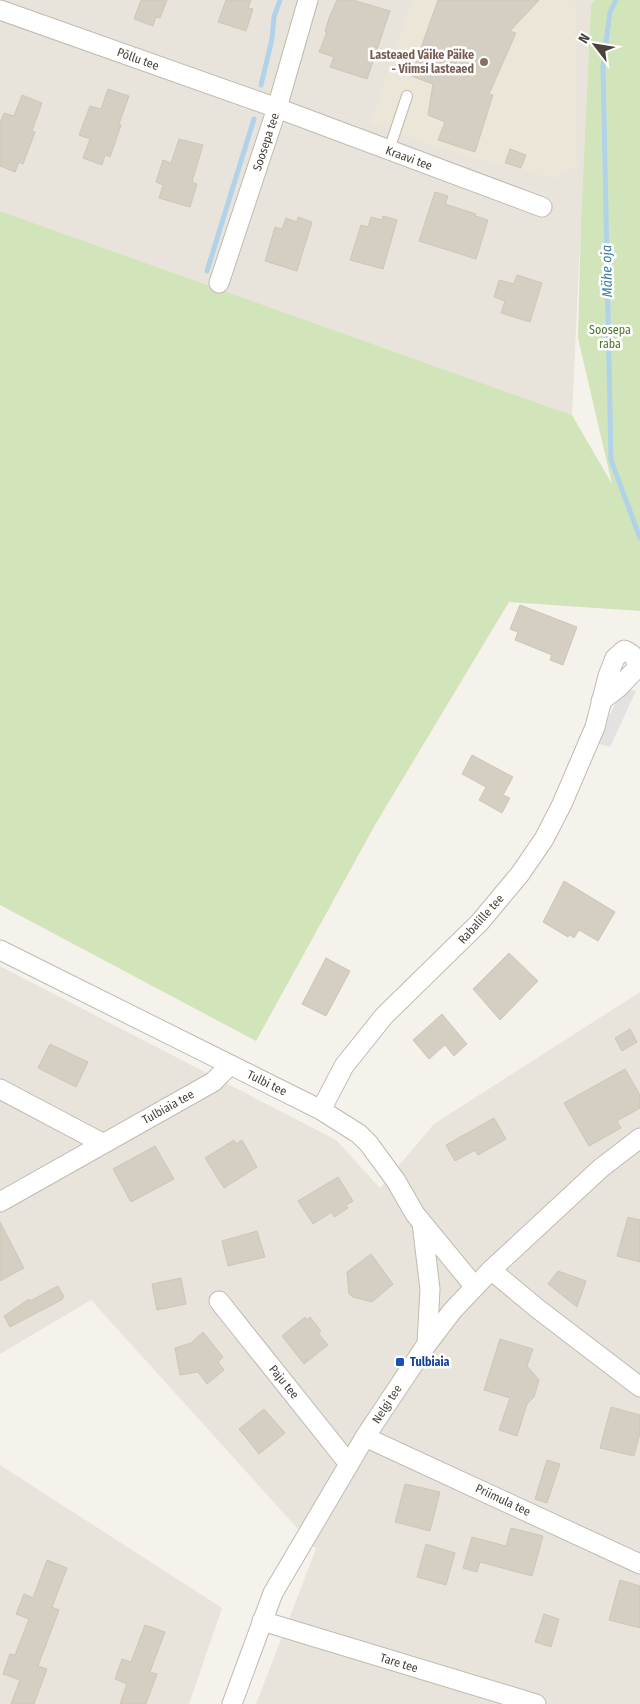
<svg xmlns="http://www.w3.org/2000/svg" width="640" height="1704" viewBox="0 0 640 1704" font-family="'Fira Sans Condensed',sans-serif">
<rect width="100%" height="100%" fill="#f5f2ec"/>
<!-- residential -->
<g fill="#e8e4db">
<polygon points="0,0 595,0 591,5 572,415 0,211"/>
<polygon points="0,966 336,1140 380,1188 434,1124 640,992 640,1704 256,1704 316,1549 91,1300 0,1354"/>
<polygon points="0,1465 222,1608 189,1704 0,1704"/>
</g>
<!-- education -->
<polygon fill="#ece6d8" points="412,0 575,0 577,165 556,179 453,152 371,123"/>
<!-- green -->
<polygon fill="#d2e4ba" points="595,0 640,0 640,611 509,602 375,825 256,1041 0,905 0,211 572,415 612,484 578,338 581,219 591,5"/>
<!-- parking -->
<polygon fill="#e4e2e0" points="623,688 636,691 610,747 596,743"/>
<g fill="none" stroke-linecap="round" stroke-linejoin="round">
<!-- stream -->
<g stroke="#b0d3ea" stroke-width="5">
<polyline points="616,0 610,12 603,66 611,460 640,538"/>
<polyline points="261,85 272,39 274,17 280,0"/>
<polyline points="207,271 254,119"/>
</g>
</g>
<!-- building -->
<g fill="#d5cec3" stroke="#cfc5b7">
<polygon points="141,0 167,0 160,18 156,17 153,26 134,19"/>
<polygon points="226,0 251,0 248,8 253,9 246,31 218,22"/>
<polygon points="337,0 353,0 390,11 367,79 330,67 334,57 319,52 327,32 325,32 329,18"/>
<polygon points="438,0 539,0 510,31 516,33 489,94 493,95 475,152 438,140 445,122 428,115 433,84 411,76"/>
<polygon points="108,89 129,96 119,124 121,125 110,157 105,155 102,165 83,158 90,139 79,135 90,106 101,109"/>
<polygon points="22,95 42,103 32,131 35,132 23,164 19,162 15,172 0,166 0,123 4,113 14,116"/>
<polygon points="179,139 203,145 192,182 197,184 190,207 159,198 163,185 156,182 163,160 171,163"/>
<polygon points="510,149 526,155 521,168 505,163"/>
<polygon points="435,192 448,196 445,204 476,214 475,216 488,220 476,259 419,241"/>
<polygon points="383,216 397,220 383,269 350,260 361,225 368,227 371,217 382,220"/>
<polygon points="298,217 312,222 297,271 265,261 275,227 282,229 286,218 297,222"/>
<polygon points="517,275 542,283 530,322 501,313 505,301 494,297 499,280 514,284"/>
<polygon points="520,605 577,627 563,665 550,660 552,655 515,640 518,632 510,629"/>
<polygon points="472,755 513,777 503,795 510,798 502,813 479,800 486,787 462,774"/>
<polygon points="564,881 615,912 598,941 579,930 574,938 570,935 568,937 543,922"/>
<polygon points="509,953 538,981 500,1020 473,989"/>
<polygon points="326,958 350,971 326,1016 302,1004"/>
<polygon points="442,1014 467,1044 454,1056 445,1045 429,1059 413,1040"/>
<polygon points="630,1029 637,1042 622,1051 615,1038"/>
<polygon points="50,1044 88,1062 76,1087 38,1068"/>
<polygon points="625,1069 640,1095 640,1108 617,1121 621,1128 589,1146 564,1103"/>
<polygon points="494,1118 506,1139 478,1155 475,1150 455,1161 446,1145"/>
<polygon points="234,1140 236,1144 242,1140 257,1167 224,1188 205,1158"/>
<polygon points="155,1146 174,1179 131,1202 113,1169"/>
<polygon points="338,1177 353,1201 346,1205 348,1208 334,1217 332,1212 313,1224 298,1201"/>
<polygon points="628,1217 640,1220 640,1262 617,1256"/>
<polygon points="0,1222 24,1268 0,1281"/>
<polygon points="257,1231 265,1257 228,1266 222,1241"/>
<polygon points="371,1254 393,1284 372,1302 353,1297 349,1294 347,1272"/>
<polygon points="558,1271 586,1281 577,1307 548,1284"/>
<polygon points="181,1278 186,1304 157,1310 152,1284"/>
<polygon points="58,1286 64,1297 62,1298 63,1299 10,1327 4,1316 29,1299 30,1301"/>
<polygon points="305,1317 307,1320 310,1317 321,1331 318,1333 328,1345 304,1364 282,1336"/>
<polygon points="203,1332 223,1357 218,1362 224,1370 207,1384 198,1372 180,1375 175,1348 191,1343"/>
<polygon points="500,1339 533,1349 527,1366 539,1380 534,1397 527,1404 517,1436 499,1430 510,1398 484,1390"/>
<polygon points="611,1407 640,1415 640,1433 634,1456 600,1448"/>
<polygon points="264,1409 285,1433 259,1454 239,1429"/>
<polygon points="547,1460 560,1464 547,1503 535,1499"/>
<polygon points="405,1484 440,1492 430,1531 395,1522"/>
<polygon points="511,1528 543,1536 532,1576 480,1562 477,1572 463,1568 472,1537 506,1546"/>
<polygon points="426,1544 455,1553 446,1585 417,1577"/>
<polygon points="47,1560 67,1568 52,1607 59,1610 38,1666 47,1669 34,1704 11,1704 20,1680 3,1674 10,1654 15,1655 29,1619 16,1614 24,1594 33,1598"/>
<polygon points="620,1580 640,1586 640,1628 609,1620"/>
<polygon points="544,1614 559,1619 551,1647 535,1642"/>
<polygon points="145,1625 165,1632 150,1672 157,1674 146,1704 120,1704 127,1684 115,1679 122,1659 131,1662"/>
</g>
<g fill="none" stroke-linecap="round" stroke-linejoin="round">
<defs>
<polyline id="lane" points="389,150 407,96"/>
<g id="street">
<polyline points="0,10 277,108 542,207"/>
<polyline points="219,283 277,108 308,0"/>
<polyline points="0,950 321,1110 359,1134 369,1144 396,1181 415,1214 475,1287"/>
<polyline points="0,1089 102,1143"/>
<path d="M321,1110L344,1066L384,1016L480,922L520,874L544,839L562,804L595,727L608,676L615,658L624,650C634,654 636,658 637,668L618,688L601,701"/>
<polyline points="0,1202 213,1082 230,1065"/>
<polyline points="422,1223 430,1289 427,1344"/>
<polyline points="491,1270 538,1309 640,1387"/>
<polyline points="219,1301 349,1464"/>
<polyline points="365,1437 640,1564"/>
<polyline points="262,1621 536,1704"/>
<polyline points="232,1704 273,1593 365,1437 427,1344 453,1310 491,1270 601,1168 640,1138"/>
</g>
</defs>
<!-- lane casing -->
<use href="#lane" stroke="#c0bab0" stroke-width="12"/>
<!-- street casing -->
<use href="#street" stroke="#c0bab0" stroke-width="21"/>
<!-- lane -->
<use href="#lane" stroke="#fff" stroke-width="10"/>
<!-- street -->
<use href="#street" stroke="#fff" stroke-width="19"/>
</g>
<!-- markers -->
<circle fill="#8d6e63" stroke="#fff" stroke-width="2" cx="484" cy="62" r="5"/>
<rect fill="#1a4fb4" stroke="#fff" stroke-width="2" x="395" y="1357" width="10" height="10" rx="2.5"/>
<g text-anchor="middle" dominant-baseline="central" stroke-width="5" stroke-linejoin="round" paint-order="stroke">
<!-- education labels -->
<g font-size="12" font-weight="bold" fill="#785e54" stroke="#fff" text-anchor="end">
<text x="474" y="55">Lasteaed Väike Päike<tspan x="474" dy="14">- Viimsi lasteaed</tspan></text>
</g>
<!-- street labels -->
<g font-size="12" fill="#49433a" stroke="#fff">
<text transform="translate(138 59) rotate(20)">Põllu tee</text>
<text transform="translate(266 142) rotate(-72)">Soosepa tee</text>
<text transform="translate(409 158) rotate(20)">Kraavi tee</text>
<text transform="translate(481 919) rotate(-48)">Rabalille tee</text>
<text transform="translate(267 1083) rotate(26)">Tulbi tee</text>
<text transform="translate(168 1107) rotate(-29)">Tulbiaia tee</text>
<text transform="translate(284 1382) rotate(51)">Paju tee</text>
<text transform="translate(387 1404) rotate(-57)">Nelgi tee</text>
<text transform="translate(503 1500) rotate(25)">Priimula tee</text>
<text transform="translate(399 1663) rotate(17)">Tare tee</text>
</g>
<!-- park labels -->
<g font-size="12" fill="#4d7632" stroke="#fff">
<text x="610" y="330">Soosepa<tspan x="610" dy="14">raba</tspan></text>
</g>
<!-- transit labels -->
<g font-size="12" font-weight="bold" fill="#164399" stroke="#fff" text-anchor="start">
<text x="410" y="1362">Tulbiaia</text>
</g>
<!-- water labels -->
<g font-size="14" font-style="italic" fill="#3b7aa3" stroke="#fff">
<text transform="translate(607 271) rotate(-91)">Mähe oja</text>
</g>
</g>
<!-- north arrow -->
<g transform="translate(595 45) rotate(301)" stroke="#ffffff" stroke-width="4" paint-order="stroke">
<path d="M0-4L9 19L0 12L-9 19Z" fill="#49433a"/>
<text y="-8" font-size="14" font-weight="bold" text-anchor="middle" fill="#49433a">N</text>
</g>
</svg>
